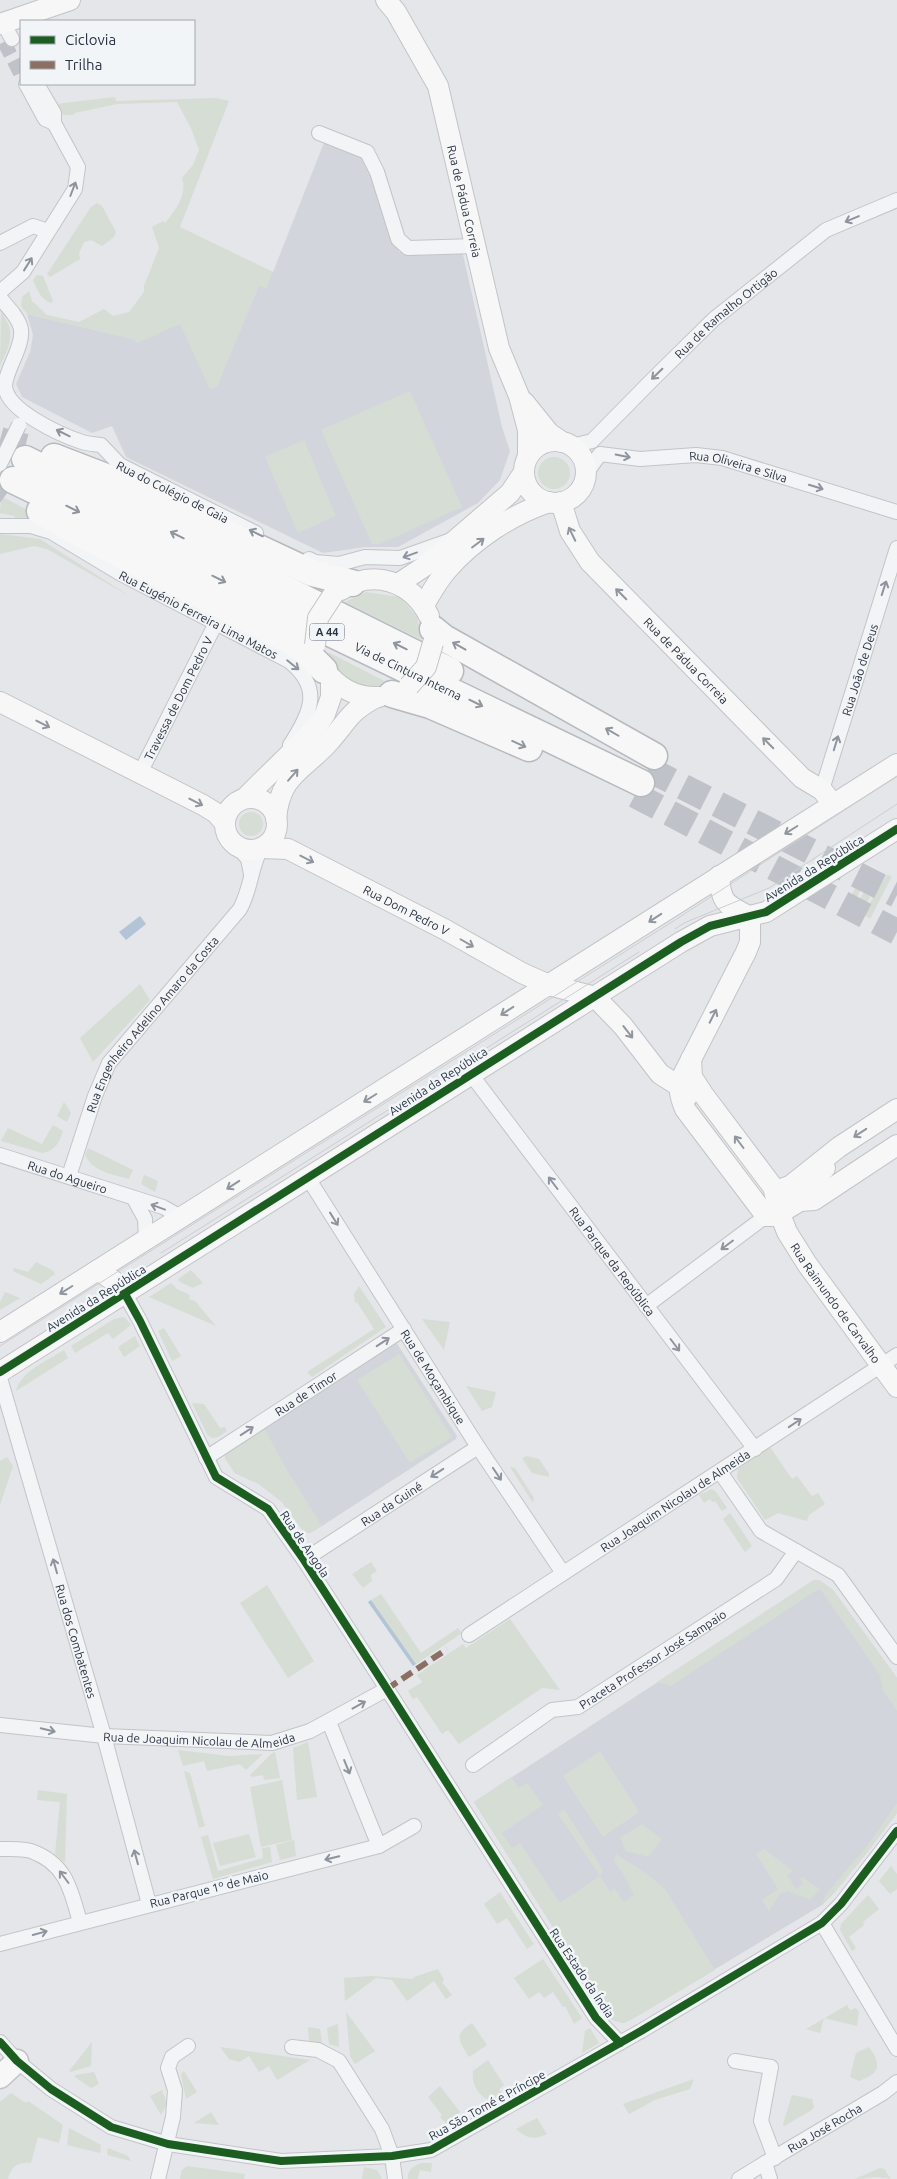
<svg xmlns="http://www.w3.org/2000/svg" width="897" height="2179" viewBox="0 0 897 2179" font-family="Ubuntu,sans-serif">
<rect width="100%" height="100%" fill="#e4e6e9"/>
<!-- built -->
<g fill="#d2d6dc">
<polygon points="325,140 363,156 370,164 399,252 462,250 502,427 510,451 500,480 478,503 398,547 366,547 323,553 126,457 112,426 92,433 22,397 16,384 30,352 33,335 27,314 133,339 257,265 273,272"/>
<polygon points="396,1342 457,1436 456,1439 322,1526 310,1533 304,1532 282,1502 259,1484 235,1473 225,1458 226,1451"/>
<polygon points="814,1580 819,1580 833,1590 897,1678 897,1813 865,1855 834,1893 822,1905 634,2018 624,2023 615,2021 611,2019 474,1802"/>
</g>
<!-- green -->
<g fill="#d5ddd4">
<path d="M115,97L116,101L216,98L229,101L180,227L273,272L266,288L259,286L217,387L210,389L180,324L137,343L133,339L27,314L21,306L22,297L29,291L32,301L47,315L79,322L104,309L113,316L129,312L144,292V286L159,248L152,227L163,221L165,223C175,211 188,194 182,178L193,165L199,150L191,128L177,102L117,104L75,113L73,115H63L56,104Z"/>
<polygon points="97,203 102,206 116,232 114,237 102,246 91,240 84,242 79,253 80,259 50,277 47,274 91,207"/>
<path d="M37,275L43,276L53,301L51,303C40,299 37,289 33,280Z"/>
<path d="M1,312C17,333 10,344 0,366Z"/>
<polygon points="410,391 462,507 380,544 372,544 321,430"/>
<polygon points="304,440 336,516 298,533 265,457"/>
<circle cx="554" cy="473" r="16"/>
<polygon points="1,496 44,519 15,520 15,516 0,513"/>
<polygon points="0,534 40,539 131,597 47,549 34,546 0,554"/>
<polygon points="366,592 400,597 417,617 422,640 345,602"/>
<path d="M328,652L392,685C357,693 343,684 328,652Z"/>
<circle cx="251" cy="824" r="12"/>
<polygon points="871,869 852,907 847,904 862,875"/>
<polygon points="875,871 885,874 860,913 855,909"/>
<polygon points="887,875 892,876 870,919 863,914"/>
<polygon points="140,984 150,1000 93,1062 80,1038"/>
<polygon points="64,1102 71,1113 67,1122 57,1116"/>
<path d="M53,1125L63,1131C59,1143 55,1151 42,1153L1,1141L8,1128L42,1144Z"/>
<path d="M88,1148L133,1170L129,1179C112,1174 93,1172 85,1155Z"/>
<polygon points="144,1175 158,1181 155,1192 141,1184"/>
<polygon points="36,1262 52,1270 55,1274 41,1284 13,1271 14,1268 28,1272"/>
<polygon points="191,1270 203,1283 193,1288 180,1282 178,1279"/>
<polygon points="171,1283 177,1289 190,1295 189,1299 195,1301 216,1326 149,1297"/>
<polygon points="359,1286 386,1327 312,1377 307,1372 374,1329 357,1302 355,1303 354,1294"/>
<polygon points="5,1292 20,1298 0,1310 0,1302"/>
<polygon points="124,1317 131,1325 113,1339 108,1333 75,1353 71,1346 114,1319"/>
<polygon points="422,1319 450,1322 444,1350"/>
<polygon points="164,1328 181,1356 172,1361 158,1331"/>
<polygon points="135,1336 140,1346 124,1357 118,1347"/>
<path d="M64,1350L68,1358L16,1391C21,1371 47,1361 64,1350Z"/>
<polygon points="399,1354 452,1437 410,1463 357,1380"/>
<polygon points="466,1386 496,1392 492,1407 482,1411"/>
<polygon points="192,1403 204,1404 220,1428 225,1427 227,1431 218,1437 212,1438 207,1434"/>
<polygon points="263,1426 288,1472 322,1526 310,1533 304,1532 282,1502 259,1484 235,1473 225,1458 226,1451"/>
<polygon points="770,1447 792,1479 797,1476 812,1496 818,1493 825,1504 809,1515 807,1521 778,1513 765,1520 737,1478 738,1469"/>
<polygon points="527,1456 539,1459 549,1474 549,1477 532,1473 522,1458"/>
<polygon points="7,1457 13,1466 0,1505 0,1461"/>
<polygon points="510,1467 515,1468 534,1498 533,1503"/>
<polygon points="712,1489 716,1492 727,1508 722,1511 715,1501 713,1502 710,1499 704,1503 699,1495"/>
<polygon points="730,1513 752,1546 745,1552 723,1519"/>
<polygon points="371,1562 377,1571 371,1575 372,1581 363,1588 352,1574"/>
<polygon points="814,1580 819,1580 833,1590 897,1678 897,1711 883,1690 880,1675 821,1590 817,1590 671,1686 657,1682"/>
<polygon points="267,1585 314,1661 288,1678 240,1603"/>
<polygon points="381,1594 421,1653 458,1628 462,1633 416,1664 371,1600"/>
<polygon points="510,1619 560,1690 542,1688 459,1744 448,1730 442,1734 417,1697 413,1699 408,1691 422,1682 417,1675 463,1644 466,1648"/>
<polygon points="308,1742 317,1797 297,1800 293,1748"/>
<polygon points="178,1750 229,1756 263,1754 246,1770 240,1764 207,1771 204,1761 183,1766"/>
<polygon points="600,1751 639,1812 603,1837 563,1776"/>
<polygon points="275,1752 280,1778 264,1780 263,1775 252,1777 250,1775 272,1753"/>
<polygon points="184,1771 190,1773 205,1826 199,1828"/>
<polygon points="511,1777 519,1788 527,1783 543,1805 502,1833 512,1848 520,1843 560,1903 600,1876 558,1814 564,1809 603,1870 600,1876 610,1892 615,1889 624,1902 634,1895 624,1875 614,1861 616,1854 646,1873 665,1889 715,1970 634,2018 624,2023 611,2019 474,1802"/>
<polygon points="282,1780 292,1840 261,1847 250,1787"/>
<polygon points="38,1790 67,1794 65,1863 55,1854 60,1802 37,1800"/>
<polygon points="897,1803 897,1813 865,1855 834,1893 822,1905 826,1894 867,1846"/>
<polygon points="642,1824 662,1839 649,1857 626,1851 620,1838"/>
<polygon points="249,1834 256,1857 220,1866 213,1843"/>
<polygon points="208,1835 218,1871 263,1858 262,1848 270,1847 272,1862 213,1879 201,1837"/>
<polygon points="294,1840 296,1856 280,1860 276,1845"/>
<polygon points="764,1849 793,1871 787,1875 796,1889 803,1884 800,1879 802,1877 820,1889 810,1900 788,1891 780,1894 769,1911 762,1900 778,1889 756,1854"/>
<polygon points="891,1866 897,1874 897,1889 890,1894 879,1881"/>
<polygon points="500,1892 534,1944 527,1949 507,1918 497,1924 484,1904"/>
<polygon points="868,1895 879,1909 863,1922 864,1925 849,1937 856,1948 852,1951 840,1930 841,1924"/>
<polygon points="543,1959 582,2018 574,2024 565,2006 563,2007 553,1992 544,1998 539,1992 529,1999 514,1978"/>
<polygon points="438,1969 444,1980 442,1982 452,1995 446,1999 434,1981 407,2001 392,1980 376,1978 345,2001 344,1978 371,1976 413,1979 414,1977"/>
<polygon points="847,2005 850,2010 856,2008 859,2012 857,2026 824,2018 820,2033 806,2029"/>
<polygon points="346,2012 375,2051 355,2064 350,2056"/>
<path d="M472,2023L487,2045L469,2057C459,2040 453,2035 472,2023Z"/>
<polygon points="338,2024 339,2047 329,2044 327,2028"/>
<polygon points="308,2027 320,2029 322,2043 309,2042"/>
<polygon points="590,2028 599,2043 582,2053 585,2031"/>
<polygon points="92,2042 91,2066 70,2072 69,2071"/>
<polygon points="220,2047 310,2060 277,2080 269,2066 259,2072 249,2056 239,2062 229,2059"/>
<path d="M869,2047C882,2065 880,2073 859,2081L850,2077L856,2053Z"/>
<path d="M488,2060L504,2085L499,2089L506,2101C486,2106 471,2090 473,2071Z"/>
<polygon points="184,2071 197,2092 186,2099 181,2074"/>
<polygon points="94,2072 99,2084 91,2088 75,2077 75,2075"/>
<polygon points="694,2079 690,2089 655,2100 629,2114 623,2104"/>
<polygon points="440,2086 460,2112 446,2123 440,2117 442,2115 428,2097"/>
<polygon points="162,2090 167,2104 161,2115 150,2096"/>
<path d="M11,2093L26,2103L28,2101L63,2125L59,2143L38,2137L31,2163C18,2162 11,2166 8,2179H0V2102Z"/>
<polygon points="792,2095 812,2099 814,2107 812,2110 784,2126 783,2124"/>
<polygon points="211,2112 219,2125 194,2123"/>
<path d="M537,2118L547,2134C534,2140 527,2139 516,2129Z"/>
<polygon points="69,2128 101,2145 100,2153 67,2145"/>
<polygon points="108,2148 128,2156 131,2161 107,2155"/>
<path d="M421,2163H432L431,2172L420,2170L418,2179H408C407,2170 414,2166 421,2163Z"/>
<polygon points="187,2166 245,2174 244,2179 180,2179 182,2170"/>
<polygon points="364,2167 377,2170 382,2179 362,2179"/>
<polygon points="880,2168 884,2169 891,2179 878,2177 855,2179"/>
</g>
<!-- water -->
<g fill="#b2c4d5">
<polygon points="140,916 146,924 126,940 119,932"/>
<polygon points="371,1600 416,1664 413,1666 368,1602"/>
</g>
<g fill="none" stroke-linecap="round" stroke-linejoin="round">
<!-- minor-tunnel -->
<polyline stroke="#bfc2c8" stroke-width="14" stroke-dasharray="14 7" stroke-linecap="butt" points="4,42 21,75"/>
<!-- motorway-tunnel -->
<g stroke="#bfc2c8" stroke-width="26" stroke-dasharray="26 13" stroke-linecap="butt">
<polyline points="0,440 30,448"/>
<polyline points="0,486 8,492"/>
<polyline points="648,769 897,895"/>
<polyline points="635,795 897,932"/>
</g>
<defs>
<g id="minor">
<polyline points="3,23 12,39"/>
<polyline points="26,84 45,119 54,123"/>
<polyline points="319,133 367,152 377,172 398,239 408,248 476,246"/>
<polyline points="0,243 33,226 48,231"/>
<polyline points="0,292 23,272 75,189 78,167 54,123 54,113 37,84"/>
<path id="s1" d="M0,298C24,325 27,329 12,363C9,370 6,377 5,385C5,410 61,435 82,442C88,444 95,444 101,445L120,465L256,533"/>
<path id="s2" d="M572,446L592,441L653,379L714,319L826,230L897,200"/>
<path id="s3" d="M585,475L600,454L640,459L696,455L722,458L897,512"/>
<path id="s4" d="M0,526H31L51,532L121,574L289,661C323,688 311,713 290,745"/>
<polyline points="309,559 315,562 339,564 365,557 400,558 448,541"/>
<path id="s5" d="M140,773L216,623"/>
<path id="s6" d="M822,790L897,548"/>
<polyline points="236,845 248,859 251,874"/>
<path id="s7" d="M470,1073L755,1449"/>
<path id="s8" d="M0,1155L163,1207L181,1217"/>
<path id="s9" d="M69,1176L95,1096L109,1063L240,909C251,889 251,867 261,848"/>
<path id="s10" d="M308,1178L478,1447L563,1573"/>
<polyline points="134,1199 145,1219 146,1240"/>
<polyline points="125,1294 140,1321 216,1477 268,1509 304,1560 387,1689 596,2018 620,2043"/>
<polyline points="646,1306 766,1216"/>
<path id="s11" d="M0,1378L104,1736L149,1904"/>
<path id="s12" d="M206,1458L404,1329"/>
<polyline points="720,1472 761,1531 838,1575 897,1657"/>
<path id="s13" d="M304,1560L478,1447"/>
<path id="s14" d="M469,1635L897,1355"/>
<polyline points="329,1722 379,1846"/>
<path id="s15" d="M0,1725L104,1736L272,1743L310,1731L387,1689"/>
<path id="s16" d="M473,1765L552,1710L578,1707L776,1579L796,1551"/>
<path d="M0,1849C9,1849 23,1848 31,1851C67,1864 71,1891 80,1922"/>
<polyline points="822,1923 897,2049"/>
<polyline points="0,1944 379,1846 414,1826"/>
<polyline points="0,2042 17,2061 51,2089 111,2127 168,2144 281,2161 392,2156 431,2150 641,2031 822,1923 841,1904 897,1831"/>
<polyline points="292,2047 318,2050 339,2061 382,2129 392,2156 395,2179"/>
<polyline points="735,2061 771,2067 761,2121 775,2158"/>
<polyline points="158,2179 173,2117 175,2090 168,2068 172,2057 188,2046"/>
<polyline points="739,2179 765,2163"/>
<path id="s17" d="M770,2179L765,2163L883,2093L897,2082"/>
</g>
<g id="secondary">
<path id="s18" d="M386,0L396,12L438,86L499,348L519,396L528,430V455"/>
<polyline points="0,24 70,0"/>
<polyline points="524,402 549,433 562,442"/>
<circle cx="555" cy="472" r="31"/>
<path id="s19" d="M561,502L570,531L590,562L802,778L822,790L833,804"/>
<polyline points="398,584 425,566 510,493 524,472"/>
<path d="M341,590C374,568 412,582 429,616"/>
<path d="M424,605C431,593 438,580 447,570C474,539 511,515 549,502"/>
<path d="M325,670C338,688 357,698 379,697"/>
<polyline points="0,702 203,805 216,813 224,822"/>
<polyline points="245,798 316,728 325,714 331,697 331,679"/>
<circle cx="251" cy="824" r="26"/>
<path d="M276,819C280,774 303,771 329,742C348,721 349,711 377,697"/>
<path id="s20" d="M261,848L288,849L444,929L522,973L549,985L595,997"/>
<path d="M719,876C721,905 727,904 750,917"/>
<path d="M750,917V942L746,952L682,1077C678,1089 680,1097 685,1109L766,1216H775L800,1201L806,1188L825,1168"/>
<polyline points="595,997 623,1026 660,1074 679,1086 687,1097"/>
<path id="s21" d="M691,1059L692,1077L703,1094L773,1187L780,1214L787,1232L807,1264L897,1387"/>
<polyline points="775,1191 790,1186 839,1147 897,1109"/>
<polyline points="800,1201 814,1200 897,1145"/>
<polyline points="98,1270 115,1282 125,1294"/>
<polyline points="0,1332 897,764"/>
<polyline points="0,1372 681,942 710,926 766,912 897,829"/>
</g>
<polyline id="primary" points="0,2077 17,2061"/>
<g id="motorway">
<polyline points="54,457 111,479 312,573 352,583"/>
<polyline points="25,459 450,671"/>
<path id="s22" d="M13,480L641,783"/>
<polyline points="40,511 82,535 287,639 303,649 324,670"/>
<polyline points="433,629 444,638 654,756"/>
<polyline points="392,694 430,705 529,748"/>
</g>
</defs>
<!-- minor casing -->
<use href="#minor" stroke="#c2c4c7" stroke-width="16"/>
<!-- secondary casing -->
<use href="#secondary" stroke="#c2c4c7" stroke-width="22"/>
<!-- primary casing -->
<use href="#primary" stroke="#c0c3c7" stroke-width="25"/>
<!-- motorway casing -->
<use href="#motorway" stroke="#b6b9be" stroke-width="29"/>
<!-- minor -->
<use href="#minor" stroke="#f3f4f6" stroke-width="14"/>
<!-- secondary -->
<use href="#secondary" stroke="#f7f7f7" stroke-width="20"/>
<!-- primary -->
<use href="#primary" stroke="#f7f7f7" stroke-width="22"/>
<!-- motorway -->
<use href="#motorway" stroke="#f7f7f7" stroke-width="26"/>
<!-- tram -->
<g stroke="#ccced1" stroke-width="1">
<polyline points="675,929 684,923 769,888 897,804"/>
<polyline points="161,1253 639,952"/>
<polyline points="0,1346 675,920 897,776"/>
</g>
<defs>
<polyline id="minor-bridge" points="0,464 19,425"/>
<g id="secondary-bridge">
<polyline points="315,645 318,618 333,595"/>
<polyline points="409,686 426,667 433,643"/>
</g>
</defs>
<!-- minor-bridge casing -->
<use href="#minor-bridge" stroke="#c2c4c7" stroke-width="16" stroke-linecap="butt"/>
<!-- secondary-bridge casing -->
<use href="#secondary-bridge" stroke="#c2c4c7" stroke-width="22" stroke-linecap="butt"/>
<!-- minor-bridge -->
<use href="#minor-bridge" stroke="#f3f4f6" stroke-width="14"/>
<!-- secondary-bridge -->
<use href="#secondary-bridge" stroke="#f7f7f7" stroke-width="20"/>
<!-- quiet -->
<polyline stroke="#8d6e63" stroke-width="6" stroke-dasharray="12 6" stroke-linecap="butt" points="387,1689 447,1649"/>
<defs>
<g id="cycleway">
<polyline points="125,1294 140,1321 216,1477 268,1509 304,1560 387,1689 596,2018 620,2043"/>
<polyline points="0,1372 681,942 710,926 766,912 897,829"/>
<polyline points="0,2042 17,2061 51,2089 111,2127 168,2144 281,2161 392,2156 431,2150 641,2031 822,1923 841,1904 897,1831"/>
</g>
</defs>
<!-- cycleway casing -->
<use href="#cycleway" stroke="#f2f5f8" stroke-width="11"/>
<!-- cycleway -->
<use href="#cycleway" stroke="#1b5e20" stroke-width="8"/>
</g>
<!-- one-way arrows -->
<defs><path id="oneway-shaft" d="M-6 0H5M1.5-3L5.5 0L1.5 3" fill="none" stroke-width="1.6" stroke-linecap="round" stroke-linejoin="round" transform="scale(1.25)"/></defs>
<g stroke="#8e949d">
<use href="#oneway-shaft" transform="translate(73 189) rotate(-69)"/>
<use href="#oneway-shaft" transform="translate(852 219) rotate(157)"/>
<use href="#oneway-shaft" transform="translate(28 264) rotate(-58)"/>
<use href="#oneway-shaft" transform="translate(657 374) rotate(136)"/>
<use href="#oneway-shaft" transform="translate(63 433) rotate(-154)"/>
<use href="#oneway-shaft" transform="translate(623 456) rotate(11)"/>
<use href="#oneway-shaft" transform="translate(816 487) rotate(17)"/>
<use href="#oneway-shaft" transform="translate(256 533) rotate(-154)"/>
<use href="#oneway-shaft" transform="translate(410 555) rotate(160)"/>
<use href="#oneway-shaft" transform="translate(884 588) rotate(-72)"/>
<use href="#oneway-shaft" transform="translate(293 665) rotate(39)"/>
<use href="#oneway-shaft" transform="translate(836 743) rotate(-73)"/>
<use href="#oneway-shaft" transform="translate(553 1183) rotate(-127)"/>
<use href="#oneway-shaft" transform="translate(158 1207) rotate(-160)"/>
<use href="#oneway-shaft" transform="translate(334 1219) rotate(58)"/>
<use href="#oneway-shaft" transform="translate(727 1245) rotate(143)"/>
<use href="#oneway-shaft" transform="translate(383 1342) rotate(-33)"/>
<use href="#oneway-shaft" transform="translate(675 1345) rotate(53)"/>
<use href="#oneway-shaft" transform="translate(795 1423) rotate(-34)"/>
<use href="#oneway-shaft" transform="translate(247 1431) rotate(-33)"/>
<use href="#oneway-shaft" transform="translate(437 1473) rotate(147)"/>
<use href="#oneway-shaft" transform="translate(497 1474) rotate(56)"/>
<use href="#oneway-shaft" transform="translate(55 1566) rotate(-106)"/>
<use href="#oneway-shaft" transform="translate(359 1705) rotate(-29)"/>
<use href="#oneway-shaft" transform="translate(48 1730) rotate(14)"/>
<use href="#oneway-shaft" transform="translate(347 1767) rotate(68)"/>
<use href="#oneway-shaft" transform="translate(136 1857) rotate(-105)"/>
<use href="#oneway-shaft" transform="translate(332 1858) rotate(166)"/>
<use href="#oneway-shaft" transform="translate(64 1877) rotate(-127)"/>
<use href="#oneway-shaft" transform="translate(40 1933) rotate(-15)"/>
</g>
<g stroke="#90969e">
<use href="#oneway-shaft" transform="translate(73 509) rotate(26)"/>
<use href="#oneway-shaft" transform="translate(572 534) rotate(-116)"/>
<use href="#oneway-shaft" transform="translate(177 535) rotate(-154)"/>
<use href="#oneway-shaft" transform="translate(478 543) rotate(-37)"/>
<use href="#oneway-shaft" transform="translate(219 579) rotate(26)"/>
<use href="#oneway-shaft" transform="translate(621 594) rotate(-135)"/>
<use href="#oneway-shaft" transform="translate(400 646) rotate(-154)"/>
<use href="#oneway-shaft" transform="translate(459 646) rotate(-151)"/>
<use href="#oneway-shaft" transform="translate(476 703) rotate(26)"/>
<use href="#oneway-shaft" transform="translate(43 724) rotate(27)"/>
<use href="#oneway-shaft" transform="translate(612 732) rotate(-150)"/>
<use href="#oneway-shaft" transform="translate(768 743) rotate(-135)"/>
<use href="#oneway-shaft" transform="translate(519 744) rotate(24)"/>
<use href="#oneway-shaft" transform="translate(293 775) rotate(-49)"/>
<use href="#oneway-shaft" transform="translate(196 802) rotate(27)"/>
<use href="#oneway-shaft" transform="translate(791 830) rotate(148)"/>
<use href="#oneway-shaft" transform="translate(307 859) rotate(27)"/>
<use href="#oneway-shaft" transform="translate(655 918) rotate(147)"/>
<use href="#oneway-shaft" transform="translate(467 943) rotate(30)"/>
<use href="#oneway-shaft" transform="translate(507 1011) rotate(147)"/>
<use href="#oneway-shaft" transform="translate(713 1016) rotate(-63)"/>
<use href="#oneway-shaft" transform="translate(628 1032) rotate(52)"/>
<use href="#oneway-shaft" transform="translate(370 1098) rotate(148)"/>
<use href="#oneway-shaft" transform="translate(860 1133) rotate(147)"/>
<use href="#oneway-shaft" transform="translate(739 1142) rotate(-127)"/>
<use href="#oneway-shaft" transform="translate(233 1185) rotate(147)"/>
<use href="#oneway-shaft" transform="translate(66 1290) rotate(148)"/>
</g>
<g text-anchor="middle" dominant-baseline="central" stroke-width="5" stroke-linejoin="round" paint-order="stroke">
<!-- shield labels -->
<rect fill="#f2f5f8" stroke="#656e7a" stroke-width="1" x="309.5" y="623.5" width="35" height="17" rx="4"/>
<g font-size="11" font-weight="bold" fill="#293444">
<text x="327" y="632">A 44</text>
</g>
<!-- street labels -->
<g font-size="12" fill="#293444" stroke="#f2f5f8">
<text stroke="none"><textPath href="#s18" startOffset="219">Rua de Pádua Correia</textPath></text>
<text stroke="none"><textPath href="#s2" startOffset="206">Rua de Ramalho Ortigão</textPath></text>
<text stroke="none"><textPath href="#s3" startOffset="166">Rua Oliveira e Silva</textPath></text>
<text stroke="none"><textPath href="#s1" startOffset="302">Rua do Colégio de Gaia</textPath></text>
<text stroke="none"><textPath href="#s4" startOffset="221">Rua Eugénio Ferreira Lima Matos</textPath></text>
<text stroke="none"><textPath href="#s19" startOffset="205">Rua de Pádua Correia</textPath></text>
<text stroke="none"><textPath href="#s6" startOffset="126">Rua João de Deus</textPath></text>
<text stroke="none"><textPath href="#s22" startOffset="439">Via de Cintura Interna</textPath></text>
<text stroke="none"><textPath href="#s5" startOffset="84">Travessa de Dom Pedro V</textPath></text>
<text transform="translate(814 868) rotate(-32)">Avenida da República</text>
<text stroke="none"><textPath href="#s20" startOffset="160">Rua Dom Pedro V</textPath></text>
<text stroke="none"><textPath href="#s9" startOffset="176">Rua Engenheiro Adelino Amaro da Costa</textPath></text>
<text transform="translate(438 1081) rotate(-33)">Avenida da República</text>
<text stroke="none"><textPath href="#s8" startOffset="71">Rua do Agueiro</textPath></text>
<text stroke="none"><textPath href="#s7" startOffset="236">Rua Parque da República</textPath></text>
<text transform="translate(96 1298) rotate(-32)">Avenida da República</text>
<text stroke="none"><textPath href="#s21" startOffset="288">Rua Raimundo de Carvalho</textPath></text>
<text stroke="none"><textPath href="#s10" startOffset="235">Rua de Moçambique</textPath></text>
<text stroke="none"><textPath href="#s12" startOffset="119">Rua de Timor</textPath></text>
<text stroke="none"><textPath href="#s14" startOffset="246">Rua Joaquim Nicolau de Almeida</textPath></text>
<text stroke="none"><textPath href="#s13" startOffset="104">Rua da Guiné</textPath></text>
<text transform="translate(305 1544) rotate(56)">Rua de Angola</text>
<text stroke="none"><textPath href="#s11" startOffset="274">Rua dos Combatentes</textPath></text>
<text stroke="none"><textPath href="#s16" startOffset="211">Praceta Professor José Sampaio</textPath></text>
<text stroke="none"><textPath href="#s15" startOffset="200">Rua de Joaquim Nicolau de Almeida</textPath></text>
<text transform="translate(209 1889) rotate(-14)">Rua Parque 1º de Maio</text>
<text transform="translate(582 1973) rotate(56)">Rua Estado da Índia</text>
<text transform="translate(487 2105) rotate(-29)">Rua São Tomé e Príncipe</text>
<text stroke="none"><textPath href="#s17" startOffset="86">Rua José Rocha</textPath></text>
</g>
</g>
<!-- legend -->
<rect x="20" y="20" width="175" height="65" fill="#f2f5f8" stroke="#a2a8b0"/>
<rect x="30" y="36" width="25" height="8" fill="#1b5e20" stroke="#a2a8b0"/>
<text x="65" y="45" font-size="15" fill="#293444">Ciclovia</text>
<rect x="30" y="61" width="25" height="8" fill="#8d6e63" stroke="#a2a8b0"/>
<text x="65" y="70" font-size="15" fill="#293444">Trilha</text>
</svg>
